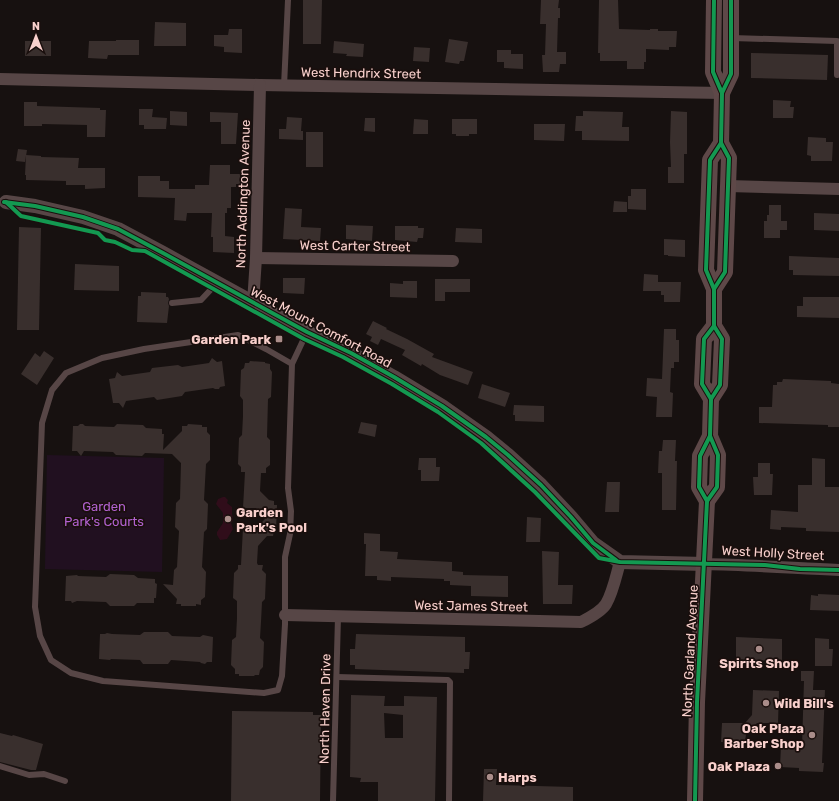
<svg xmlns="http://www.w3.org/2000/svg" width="839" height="801" viewBox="0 0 839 801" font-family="Rubik,sans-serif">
<rect width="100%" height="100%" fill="#171110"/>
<!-- green -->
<polygon fill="#211020" points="47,455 164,458 162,572 45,569"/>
<!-- water -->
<polygon fill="#300d1a" points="223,497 225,497 228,500 227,503 232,507 232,515 233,517 233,521 231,523 233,529 227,539 220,540 217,535 217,532 223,523 223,513 216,504 218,499"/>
<!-- building -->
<g fill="#392f2d" fill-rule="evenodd">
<polygon points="303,0 322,0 321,44 303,44"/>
<polygon points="541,0 559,0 558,8 560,8 560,18 558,18 557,52 566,52 566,64 560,64 559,72 543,72 542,55 545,55 546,24 540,24"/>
<polygon points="599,0 618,0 619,29 650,30 650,29 658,29 658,31 677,31 676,47 669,47 669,50 646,49 646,62 644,62 644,69 627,69 627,61 600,61 600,53 598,53"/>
<polygon points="155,22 186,23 186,46 154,46"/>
<polygon points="229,29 242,29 242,53 224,52 224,47 214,46 214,35 228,35"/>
<polygon points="449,39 468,42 464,61 460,61 459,64 445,62"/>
<polygon points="116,40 139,40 139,55 108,55 107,59 88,58 89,41 116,41"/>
<rect x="25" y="41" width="26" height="15"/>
<polygon points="334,41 364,44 363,57 346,56 347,54 333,53"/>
<polygon points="414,47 430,48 429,62 413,61"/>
<polygon points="497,50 511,50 511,54 523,54 523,69 504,68 504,62 497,62"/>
<polygon points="751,53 828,55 827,80 751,78"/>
<polygon points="773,100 791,101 790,107 794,107 793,118 773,118"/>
<polygon points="24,102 37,102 37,106 100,108 100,110 106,110 105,137 87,137 87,125 42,124 42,126 24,126"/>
<polygon points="139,109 153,109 152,117 167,118 166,129 144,129 144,125 139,125"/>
<polygon points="170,111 187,112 187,126 170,125"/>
<polygon points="583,111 623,112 622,127 629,127 629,141 582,140 582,131 575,131 576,116 583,116"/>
<polygon points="671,111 687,112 687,154 684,154 684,183 668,183 668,167 671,167 670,142"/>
<polygon points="210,112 238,113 236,144 221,144 221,122 210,122"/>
<polygon points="287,117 302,118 301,131 303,131 303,140 279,139 279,129 286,129"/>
<polygon points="365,118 375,118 375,132 364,131"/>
<polygon points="414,119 428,120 428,134 413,134"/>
<polygon points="452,119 477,119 477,134 469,134 469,136 456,136 456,134 452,134"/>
<polygon points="534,124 565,124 564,141 534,140"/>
<rect x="306" y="132" width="17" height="35"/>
<polygon points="808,137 826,138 826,142 833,142 832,161 811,161 811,156 807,155"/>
<polygon points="18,149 27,150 25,162 16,161"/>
<polygon points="26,155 41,156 41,157 79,158 78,168 105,168 105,188 85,189 85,185 66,185 66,181 26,180 26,175 25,175"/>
<polygon points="210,165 230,165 230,174 240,174 240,184 236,184 236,187 231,187 231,208 227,208 227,213 225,213 225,236 234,237 234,253 213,252 213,237 211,237 212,213 187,213 186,221 174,220 175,198 138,197 138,176 160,176 160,181 169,181 169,189 195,189 195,185 209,185"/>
<polygon points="631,189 646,189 646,210 628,209 628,196 631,196"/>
<polygon points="614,201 627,202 627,212 613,212"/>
<polygon points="769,205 781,205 781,221 787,221 787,230 780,230 780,238 764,238 764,221 767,221 767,215 769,215"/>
<polygon points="285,208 302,209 301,227 321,228 320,241 283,239"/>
<polygon points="814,213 839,214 839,231 814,230"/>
<polygon points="346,225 373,226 372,241 346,239"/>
<polygon points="395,226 418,226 418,228 424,228 423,238 418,238 417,242 395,240"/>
<polygon points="19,227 41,228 39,330 17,330"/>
<polygon points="456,228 482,229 482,243 455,242"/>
<polygon points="664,239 685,240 685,257 668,256 668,255 664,255"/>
<polygon points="789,256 839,258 839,276 793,275 793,270 789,270"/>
<polygon points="75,264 119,266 119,291 74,290"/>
<polygon points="644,274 658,275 658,282 681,282 680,302 664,302 664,295 661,295 661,291 643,291"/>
<polygon points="283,278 305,278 304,294 283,293"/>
<polygon points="435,279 470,279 470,292 445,292 445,301 435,301"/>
<polygon points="403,281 417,281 417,298 390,297 390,283 403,284"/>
<polygon points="141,292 166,293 166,297 168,297 169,299 168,303 169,306 167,323 137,322 138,296 141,296"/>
<polygon points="803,297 839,297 839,318 797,317 797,306 803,306"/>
<polygon points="373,321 387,328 386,329 407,339 434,354 432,357 473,372 468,385 440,375 422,364 421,366 402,355 405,350 381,339 378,345 370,341 372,337 366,334"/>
<polygon points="664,329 676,329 676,340 679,340 679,362 674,362 674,368 671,368 670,392 673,393 672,417 656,417 657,397 646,396 647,378 662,379"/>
<polygon points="44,351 54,358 37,385 21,374 35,353 40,357"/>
<polygon points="212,358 217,362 222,361 225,386 220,387 219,389 215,389 213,388 185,392 182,396 157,400 154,397 126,401 123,408 119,403 113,403 109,379 115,378 117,372 122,376 150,372 152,368 178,365 182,367 209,363"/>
<polygon points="250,361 265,362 265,363 270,364 270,369 272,372 271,397 268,399 267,437 270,440 270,465 266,468 266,473 261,473 260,491 269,500 274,501 274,505 277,505 276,531 274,530 273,536 267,536 258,546 257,563 258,565 263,565 262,570 266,574 265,599 262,602 261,622 260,638 264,642 263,667 260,670 259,675 255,675 254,676 239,676 239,674 235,674 235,669 231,665 232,640 236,637 237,618 237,601 233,598 234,573 238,569 238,565 241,565 243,528 255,529 265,519 256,508 243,508 245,472 241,472 241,467 238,464 239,438 242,435 243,416 243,400 240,396 241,370 244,368 245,363 249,363"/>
<polygon points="783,379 831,381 831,383 839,384 839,427 828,427 828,425 759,423 759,407 772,407 773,385 777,385 777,382 782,382"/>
<polygon points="482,384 510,393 505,407 478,398"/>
<polygon points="514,405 544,406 544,422 515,421 515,415 513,415"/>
<polygon points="361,422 377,425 375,437 358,433"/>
<polygon points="80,424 83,424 85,426 114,427 117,424 143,425 146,428 162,429 162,434 164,434 163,450 182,431 182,426 187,426 188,424 202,425 202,427 207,427 207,432 210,435 210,460 206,464 204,500 208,504 207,529 204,532 202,567 206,572 205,597 201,600 201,605 196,604 196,606 181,606 181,604 176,604 177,599 163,584 173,585 174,570 177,567 179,531 175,527 176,503 180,499 181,463 172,454 145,453 142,456 116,455 113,452 84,451 81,456 77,451 72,451 73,426 78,426"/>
<polygon points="663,440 676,440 675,461 677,461 676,510 662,510 662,473 658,473 659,451 662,451"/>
<polygon points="419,458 436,458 436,467 440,467 439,481 421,481 421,470 418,470"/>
<polygon points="812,458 825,459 825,487 839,487 839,532 806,531 806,528 781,527 781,530 770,529 771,510 798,512 798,485 812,485"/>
<polygon points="758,463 770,463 770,474 773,474 772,495 754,495 753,477 758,477"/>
<polygon points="607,482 620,482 619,512 605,512"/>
<polygon points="527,517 541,518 540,542 526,542"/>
<polygon points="364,533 380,534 380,551 398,552 397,559 452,562 452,571 463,572 463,575 508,576 508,597 471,596 471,586 450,585 450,581 444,581 444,579 391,577 391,581 377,580 377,576 365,576 366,544 364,544"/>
<polygon points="542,551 559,552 558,585 573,585 572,604 543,604"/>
<polygon points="110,574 134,575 138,578 155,579 155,583 157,584 156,598 154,598 154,603 137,603 134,606 110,606 106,602 77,601 72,603 71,601 65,601 66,576 77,575 78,576 106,577"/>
<polygon points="818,594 839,595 839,611 810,610 811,595 818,596"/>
<polygon points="144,632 168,632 172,636 200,637 203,635 213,637 212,662 207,662 205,664 201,663 200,662 171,660 168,664 143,664 140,660 111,659 110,660 99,659 100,634 105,634 107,633 112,634 140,635"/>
<polygon points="356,634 465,637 465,652 470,652 469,669 464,669 464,673 355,669 355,665 350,665 350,649 355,649"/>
<polygon points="736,637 782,639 782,661 736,660"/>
<polygon points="815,638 829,639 829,649 833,649 832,666 815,666"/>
<polygon points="801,671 814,671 813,690 825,690 822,763 824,763 823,772 799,771 799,768 780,767 781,746 802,746 804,681 801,681"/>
<polygon points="753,690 779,691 778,723 757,723 746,734 745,743 721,742 722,723 745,723 752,715"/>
<path d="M351,695L385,696L384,706H404V696L437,697L435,801H378V782H360L361,778L350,777ZM384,713L403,715V738H385Z"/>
<polygon points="232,711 313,712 313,715 321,715 320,801 231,801"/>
<polygon points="0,733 12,736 13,735 43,744 36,770 31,770 0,762"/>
<polygon points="484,769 497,769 496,785 573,787 573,801 483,801"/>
</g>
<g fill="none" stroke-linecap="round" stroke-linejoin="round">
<!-- service -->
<g stroke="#574646" stroke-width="6">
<polyline points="732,38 837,41 837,75"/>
<polyline points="284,86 288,0"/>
<polyline points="172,303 201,300 217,283"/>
<polyline points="292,364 266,349 238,335 144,349 102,358 66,373 52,390 42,423 35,607 40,636 51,660 71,673 103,681 264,693 278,690 282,676 285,624 285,557 290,534 291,511 288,488 292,364 307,332"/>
<polyline points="337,677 448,680 450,682 449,801"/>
<polyline points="0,766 29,775 44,774 65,781"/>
<polyline points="333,801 338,617"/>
</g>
<!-- minor -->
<g stroke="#574646" stroke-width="12">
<polyline points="0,79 260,85 722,93"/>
<polyline points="728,186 839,189"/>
<polyline points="256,258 453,261"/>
<polyline points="253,303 256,258 260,85"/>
<path d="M705,564C750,565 794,568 839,570"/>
<path d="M285,615L581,622C589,618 601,612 606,604C613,592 616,576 620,562"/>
</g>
<!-- tertiary -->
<polyline stroke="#574646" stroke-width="14" points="6,202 35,206 83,217 118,229 163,253 307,332 351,353 394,377 442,406 486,437 508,455 541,485 571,517 593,543 620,562 705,564"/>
<!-- secondary -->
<g stroke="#5e4848" stroke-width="16">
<polyline points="714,0 713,72 722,93"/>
<polyline points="714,289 725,272 729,158 721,143 722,93 731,74 731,0"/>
<polyline points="711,399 720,385 722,339 714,326 714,289 706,270 710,160 721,143"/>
<polyline points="707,501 717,487 718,455 710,436 711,399 702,384 704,339 714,326"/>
<polyline points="695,801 697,702 707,501 699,487 700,456 710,436"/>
</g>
<defs>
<g id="cycleway">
<polyline points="714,0 713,72 722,93"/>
<polyline points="4,202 35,206 83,217 118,229 163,253 307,332 351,353 394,377 442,406 486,437 508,455 541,485 571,517 593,543 616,560"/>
<polyline points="6,202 21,216 98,233 105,240 115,242 132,250 145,251 304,339 343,357 392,384 438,412 481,443 535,492 599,558 620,562 765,565 800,569 839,570"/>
<polyline points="714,289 725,272 729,158 721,143 722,93 731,74 731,0"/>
<polyline points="711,399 720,385 722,339 714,326 714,289 706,270 710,160 721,143"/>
<polyline points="707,501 717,487 718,455 710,436 711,399 702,384 704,339 714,326"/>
<polyline points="695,801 697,702 707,501 699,487 700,456 710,436"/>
</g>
</defs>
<!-- cycleway casing -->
<use href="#cycleway" stroke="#1a0f0d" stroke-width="6"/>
<!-- cycleway -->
<use href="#cycleway" stroke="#139951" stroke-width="4"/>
</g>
<!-- markers -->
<g fill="#aa8d8a" stroke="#1a0f0d" stroke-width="1.5">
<rect x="275" y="335" width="8" height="8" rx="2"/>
<circle cx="228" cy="519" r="4"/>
<circle cx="759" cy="649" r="4"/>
<circle cx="766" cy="703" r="4"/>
<circle cx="812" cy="735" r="4"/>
<circle cx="778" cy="766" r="4"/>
<circle cx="490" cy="777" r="4"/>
</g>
<g text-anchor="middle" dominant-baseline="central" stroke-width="3.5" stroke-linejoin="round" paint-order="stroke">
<!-- street labels -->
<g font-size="13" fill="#f9d0cc" stroke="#1a0f0d">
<text transform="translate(361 73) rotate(1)">West Hendrix Street</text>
<text transform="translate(243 194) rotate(-88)">North Addington Avenue</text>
<text transform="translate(355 246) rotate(1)">West Carter Street</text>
<text transform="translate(321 327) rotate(28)">West Mount Comfort Road</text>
<text transform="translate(773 553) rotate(3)">West Holly Street</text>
<text transform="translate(471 606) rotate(1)">West James Street</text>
<text transform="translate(690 651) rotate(-87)">North Garland Avenue</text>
<text transform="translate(325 709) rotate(-89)">North Haven Drive</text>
</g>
<!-- poi labels -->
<g font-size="13" font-weight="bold" fill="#f9d0cc" stroke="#1a0f0d" text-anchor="end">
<text x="271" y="339">Garden Park</text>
<text x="236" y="512" text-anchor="start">Garden<tspan x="236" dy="15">Park's Pool</tspan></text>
<text x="759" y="663" text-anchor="middle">Spirits Shop</text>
<text x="774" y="703" text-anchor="start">Wild Bill's</text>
<text x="804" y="728">Oak Plaza<tspan x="804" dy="15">Barber Shop</tspan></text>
<text x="770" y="766">Oak Plaza</text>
<text x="498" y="777" text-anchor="start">Harps</text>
</g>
<!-- park labels -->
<g font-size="13" fill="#b161cf" stroke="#1a0f0d">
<text x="104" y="506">Garden<tspan x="104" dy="15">Park's Courts</tspan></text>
</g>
</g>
<!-- north arrow -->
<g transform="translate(36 36)" stroke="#1a0f0d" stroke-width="3" paint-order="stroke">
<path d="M0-3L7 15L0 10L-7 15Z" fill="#f9d0cc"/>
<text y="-6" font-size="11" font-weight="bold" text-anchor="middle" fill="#f9d0cc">N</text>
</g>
</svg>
